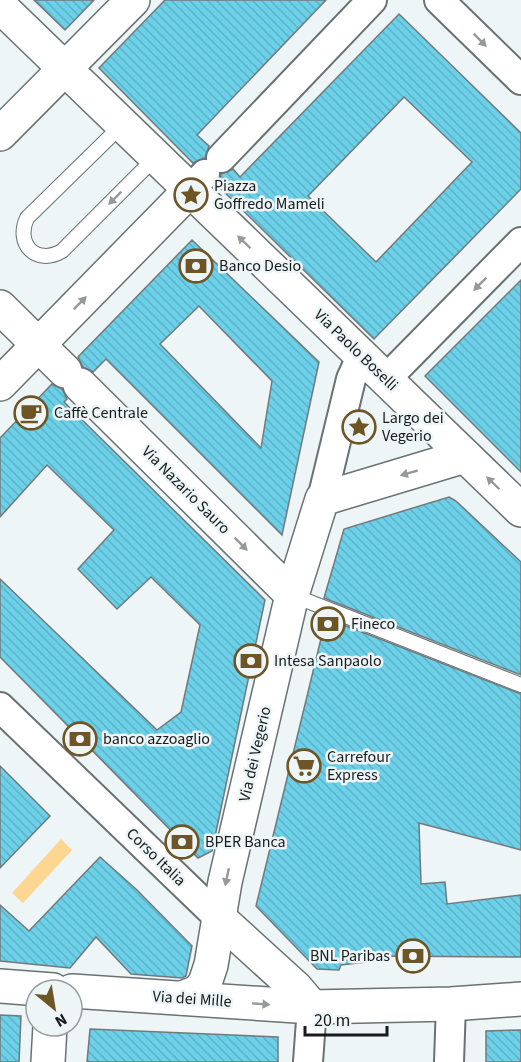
<svg xmlns="http://www.w3.org/2000/svg" width="521" height="1062" viewBox="0 0 521 1062" font-family="'Source Sans 3',sans-serif">
<defs>
<pattern id="building-back-hatch" width="6" height="6" patternUnits="userSpaceOnUse" patternTransform="scale(1.5)"><rect width="6" height="6" fill="#6bd0e8"/><path d="M-1 5l2 2M0 0l6 6M5-1l2 2" fill="none" stroke="#5cb2c6"/></pattern>
</defs>
<rect width="100%" height="100%" fill="#edf5f7"/>
<!-- green -->
<polygon fill="#fdd691" points="61,839 72,850 23,903 12,893"/>
<!-- building -->
<g fill="url(#building-back-hatch)" stroke="#72797b" stroke-width="1.5" fill-rule="evenodd">
<polygon points="34,0 94,0 65,30"/>
<polygon points="165,0 326,0 197,135 209,146 205,158 193,163 99,68"/>
<path d="M399,14L521,133V189L374,339L217,185L221,174L233,169L240,177ZM404,97L472,162L376,262L308,196Z"/>
<path d="M192,240L319,362L282,535L106,359L93,372L83,367L78,357ZM199,306L272,381L261,448L160,344Z"/>
<polygon points="521,280 521,472 425,376"/>
<polygon points="52,384 62,389 67,399 64,402 265,600 212,851 198,858 0,657 0,579 157,730 181,712 200,625 151,577 117,609 78,569 114,530 47,465 0,517 0,438"/>
<polygon points="449,497 456,501 521,562 521,675 324,598 344,529"/>
<polygon points="326,618 521,694 521,850 419,823 421,884 445,882 447,904 521,895 521,957 374,956 374,961 341,965 339,970 317,969 256,906"/>
<polygon points="0,766 50,816 0,868"/>
<polygon points="100,857 137,890 192,946 186,976 182,978 131,974 96,937 70,968 0,961 0,905 29,931"/>
<polygon points="0,1015 21,1016 19,1062 0,1062"/>
<polygon points="90,1029 278,1037 278,1062 87,1062"/>
<polygon points="521,1030 521,1062 486,1062 486,1031"/>
</g>
<g fill="none" stroke-linecap="round" stroke-linejoin="round">
<defs>
<g id="lane">
<path d="M123,124L27,218C15,244 36,266 62,251L156,157"/>
<polyline points="292,595 521,685"/>
</g>
<g id="street">
<polyline points="439,0 521,80"/>
<polyline points="221,158 372,0"/>
<polyline points="190,190 205,174"/>
<polyline points="386,379 521,242"/>
<polyline points="322,499 351,379 362,355"/>
<polyline points="0,707 219,918"/>
<polyline points="308,1062 312,1007"/>
<polyline points="449,1062 451,1004"/>
</g>
<g id="secondary">
<polyline points="0,6 521,510"/>
<polyline points="0,134 133,0"/>
<polyline points="0,307 65,371"/>
<polyline points="0,384 190,190"/>
<polyline points="80,385 292,595"/>
<polyline points="219,918 296,988 312,1007"/>
<polyline points="0,986 53,990"/>
<polyline points="72,991 312,1007 451,1004 521,999"/>
<polyline points="182,998 198,992 205,983 211,965 225,882 292,595 322,499 465,456"/>
<polyline points="48,1062 50,1026"/>
</g>
</defs>
<!-- lane casing -->
<use href="#lane" stroke="#6a7173" stroke-width="16"/>
<!-- street casing -->
<use href="#street" stroke="#6a7173" stroke-width="32"/>
<!-- secondary casing -->
<use href="#secondary" stroke="#6a7173" stroke-width="36"/>
<!-- lane -->
<use href="#lane" stroke="#fff" stroke-width="14"/>
<!-- street -->
<use href="#street" stroke="#fff" stroke-width="28"/>
<!-- secondary -->
<use href="#secondary" stroke="#fff" stroke-width="33"/>
</g>
<!-- one-way arrows -->
<defs><path id="oneway-solid" d="M-6-.8H1V-3.2L6.5 0L1 3.2V.8H-6Z" transform="scale(1.5)"/></defs>
<g fill="#979899">
<use href="#oneway-solid" transform="translate(480 40) rotate(45)"/>
<use href="#oneway-solid" transform="translate(115 198) rotate(135)"/>
<use href="#oneway-solid" transform="translate(244 242) rotate(-136)"/>
<use href="#oneway-solid" transform="translate(480 284) rotate(135)"/>
<use href="#oneway-solid" transform="translate(80 303) rotate(-45)"/>
<use href="#oneway-solid" transform="translate(409 473) rotate(164)"/>
<use href="#oneway-solid" transform="translate(493 483) rotate(-136)"/>
<use href="#oneway-solid" transform="translate(241 544) rotate(45)"/>
<use href="#oneway-solid" transform="translate(227 877) rotate(102)"/>
<use href="#oneway-solid" transform="translate(261 1004) rotate(4)"/>
</g>
<!-- icons -->
<defs>
<symbol id="sight-ring" viewBox="-11 -11 22 22"><circle r="9.5" fill="#edf5f7" stroke="#6e5526" stroke-width="1.5"/><path d="M0-6L1.8-2.2L6-1.7L2.9 1.2L3.7 5.4L0 3.3L-3.7 5.4L-2.9 1.2L-6-1.7L-1.8-2.2Z" fill="#6e5526"/></symbol>
<symbol id="bank-ring" viewBox="-11 -11 22 22"><circle r="9.5" fill="#edf5f7" stroke="#6e5526" stroke-width="1.5"/><path d="M-6-4H6V4H-6ZM0-2.3a2.3 2.3 0 1 0 0 4.6a2.3 2.3 0 1 0 0-4.6Z" fill="#6e5526"/></symbol>
<symbol id="cafe-ring" viewBox="-11 -11 22 22"><circle r="9.5" fill="#edf5f7" stroke="#6e5526" stroke-width="1.5"/><path d="M-5.5-4.5H6V0H3Q3 3.5 0 3.5H-2.5Q-5.5 3.5-5.5 0ZM3-3.2v2h1.7v-2ZM-6 4.5H4V6H-6Z" fill="#6e5526"/></symbol>
<symbol id="supermarket-ring" viewBox="-11 -11 22 22"><circle r="9.5" fill="#edf5f7" stroke="#6e5526" stroke-width="1.5"/><path d="M-6-5.5h2.5l.6 2H6L4.5 2H-2.5L-4.4-4H-6ZM-1.5 3.2a1.3 1.3 0 1 0 .1 0ZM3 3.2a1.3 1.3 0 1 0 .1 0Z" fill="#6e5526"/></symbol>
</defs>
<g fill-rule="evenodd">
<use href="#sight-ring" x="172" y="176" width="38" height="38"/>
<use href="#bank-ring" x="177" y="247" width="38" height="38"/>
<use href="#cafe-ring" x="12" y="394" width="38" height="38"/>
<use href="#sight-ring" x="340" y="408" width="38" height="38"/>
<use href="#bank-ring" x="309" y="605" width="38" height="38"/>
<use href="#bank-ring" x="232" y="642" width="38" height="38"/>
<use href="#bank-ring" x="61" y="720" width="38" height="38"/>
<use href="#supermarket-ring" x="285" y="747" width="38" height="38"/>
<use href="#bank-ring" x="163" y="823" width="38" height="38"/>
<use href="#bank-ring" x="394" y="937" width="38" height="38"/>
</g>
<g text-anchor="middle" dominant-baseline="central" stroke-width="5" stroke-linejoin="round" paint-order="stroke">
<!-- poi labels -->
<g font-size="16" fill="#181b1c" stroke="#edf5f7" text-anchor="start">
<text x="214" y="186">Piazza<tspan x="214" dy="18">Goffredo Mameli</tspan></text>
<text x="219" y="266">Banco Desio</text>
<text x="54" y="413">Caffè Centrale</text>
<text x="382" y="418">Largo dei<tspan x="382" dy="18">Vegerio</tspan></text>
<text x="351" y="624">Fineco</text>
<text x="274" y="661">Intesa Sanpaolo</text>
<text x="103" y="739">banco azzoaglio</text>
<text x="327" y="757">Carrefour<tspan x="327" dy="18">Express</tspan></text>
<text x="205" y="842">BPER Banca</text>
<text x="390" y="956" text-anchor="end">BNL Paribas</text>
</g>
<!-- street labels -->
<g font-size="16" fill="#181b1c" stroke="#edf5f7">
<text transform="translate(356 350) rotate(44)">Via Paolo Boselli</text>
<text transform="translate(186 490) rotate(45)">Via Nazario Sauro</text>
<text transform="translate(255 754) rotate(-77)">Via dei Vegerio</text>
<text transform="translate(156 857) rotate(44)">Corso Italia</text>
<text transform="translate(192 999) rotate(4)">Via dei Mille</text>
</g>
</g>
<!-- north arrow -->
<g transform="translate(54 1008) rotate(150)"><circle r="28" fill="#edf5f7" stroke="#989e9f" stroke-width="1.5"/>
<path d="M0-4.5L10 22L0 15L-10 22Z" fill="#6e5526"/>
<text y="-9" font-size="16" font-weight="bold" text-anchor="middle" fill="#181b1c">N</text>
</g>
<!-- scale -->
<path d="M305 1026v9h82v-9" fill="none" stroke="#181b1c" stroke-width="3"/>
<text x="314" y="1026" font-size="18" fill="#181b1c" stroke="#edf5f7" stroke-width="4.5" paint-order="stroke">20 m</text>
</svg>
